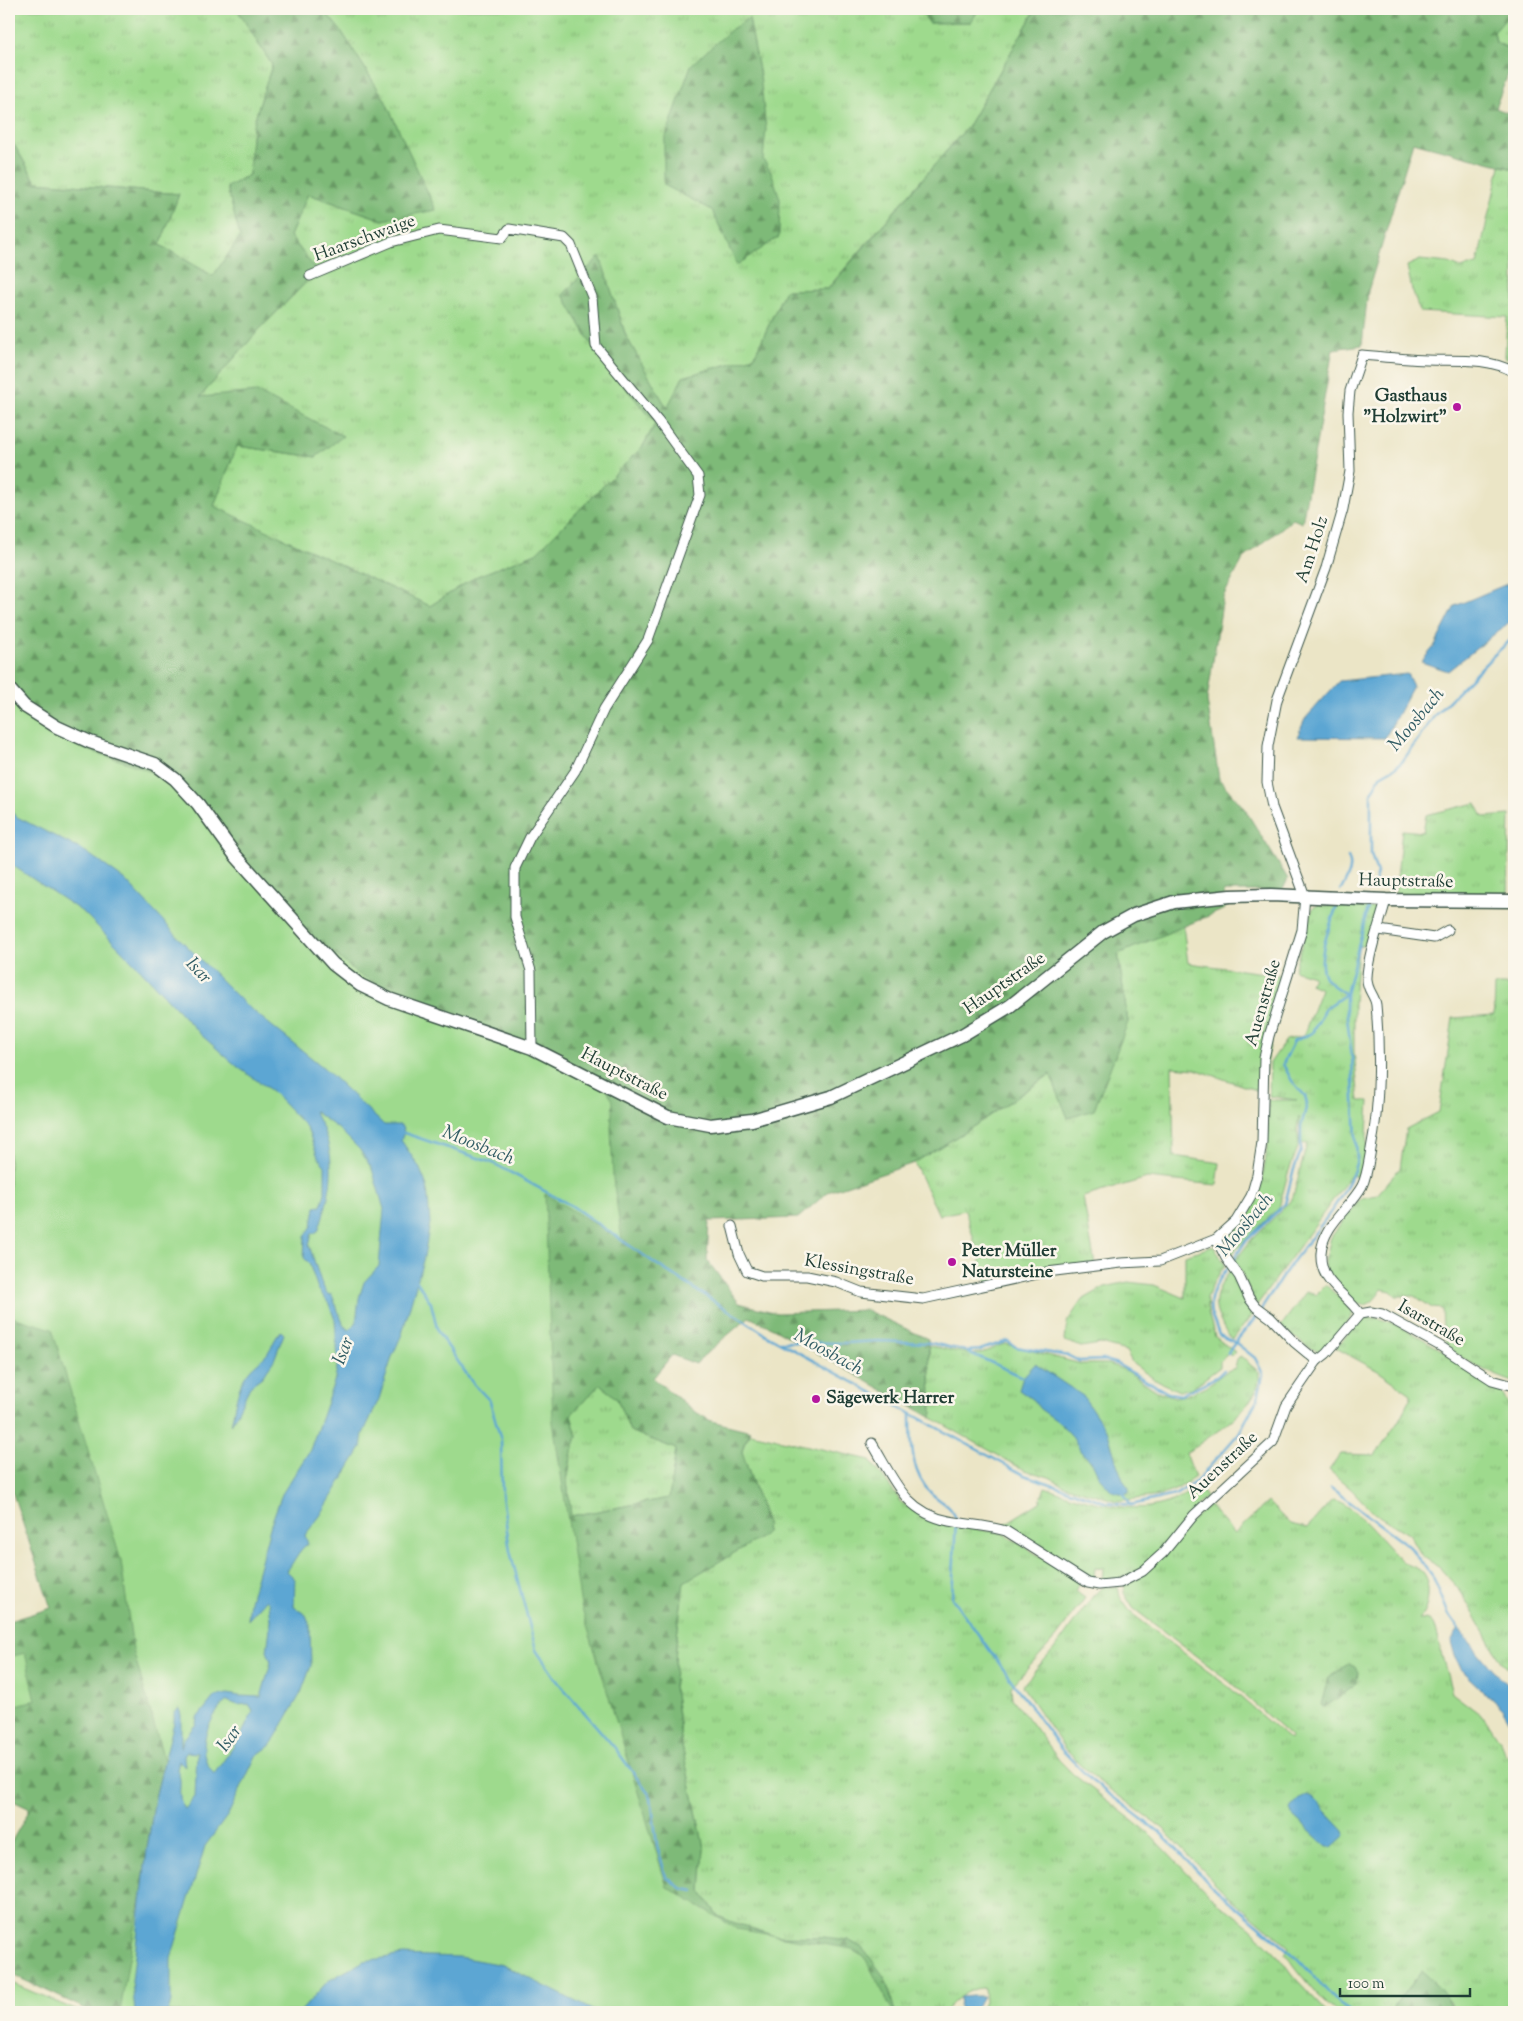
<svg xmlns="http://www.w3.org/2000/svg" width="1523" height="2021" viewBox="0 0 1523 2021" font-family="'Sorts Mill Goudy',serif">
<defs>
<pattern id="grass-tufts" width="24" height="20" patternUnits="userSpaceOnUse" patternTransform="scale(1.25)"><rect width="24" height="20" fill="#9eda8d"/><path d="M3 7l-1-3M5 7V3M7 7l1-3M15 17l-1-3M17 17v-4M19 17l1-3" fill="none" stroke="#88bc7a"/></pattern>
<pattern id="forest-firs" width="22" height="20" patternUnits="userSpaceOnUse" patternTransform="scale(1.25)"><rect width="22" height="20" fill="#7eba78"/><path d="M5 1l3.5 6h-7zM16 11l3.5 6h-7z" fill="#679863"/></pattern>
</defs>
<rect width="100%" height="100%" fill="#fbf7ec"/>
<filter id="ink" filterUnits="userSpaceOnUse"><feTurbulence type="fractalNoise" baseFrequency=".02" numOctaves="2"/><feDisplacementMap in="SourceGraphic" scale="10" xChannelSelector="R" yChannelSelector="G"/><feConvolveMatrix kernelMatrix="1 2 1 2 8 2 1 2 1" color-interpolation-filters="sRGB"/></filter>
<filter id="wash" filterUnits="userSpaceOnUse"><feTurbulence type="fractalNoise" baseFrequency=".0096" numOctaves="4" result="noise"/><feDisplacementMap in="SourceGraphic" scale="20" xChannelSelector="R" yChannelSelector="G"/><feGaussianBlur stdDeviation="1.12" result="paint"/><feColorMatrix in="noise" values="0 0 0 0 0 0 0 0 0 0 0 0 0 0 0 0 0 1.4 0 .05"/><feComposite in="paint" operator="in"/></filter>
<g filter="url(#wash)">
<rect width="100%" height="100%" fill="#ebe5c6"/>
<!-- grass -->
<g fill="url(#grass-tufts)" stroke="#5e8c60">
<polygon points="9,9 237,9 272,65 253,125 249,175 227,187 241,237 213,276 160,245 179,194 36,182 9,136"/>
<polygon points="323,9 920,9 930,23 971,22 979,9 1036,9 968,126 827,289 785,290 754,357 683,377 667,409 626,336 600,257 563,295 656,422 643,446 536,553 475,577 430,606 213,507 237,446 316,457 199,398 258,331 317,271 290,236 308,194 383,220 385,100 342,33"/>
<polygon points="1511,12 1514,12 1514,51 1496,42 1494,31"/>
<polygon points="1500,166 1514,169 1514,361 1505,357 1507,317 1420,312 1412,290 1407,266 1420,260 1449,263 1461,268 1477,264"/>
<polygon points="1476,803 1483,817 1510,815 1508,894 1395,895 1402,830 1423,832 1426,815"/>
<path d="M1318,905L1378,908L1379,910L1368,944L1358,947L1354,1003V1052L1359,1101H1369L1365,1165L1361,1178L1351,1175L1257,1305C1248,1291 1244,1275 1235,1261L1252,1239L1286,1206L1293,1197L1307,1144L1300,1143L1299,1117L1297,1128L1299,1145L1288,1173L1279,1208L1247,1238L1230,1256C1215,1237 1243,1220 1253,1202C1269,1171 1268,1134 1268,1100H1297L1269,1096L1270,1063L1286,1040L1303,1036L1321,989L1310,984L1313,976L1294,970L1313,908Z"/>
<polygon points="1183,926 1188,963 1279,975 1283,981 1261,1092 1195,1069 1172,1067 1174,1156 1220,1163 1217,1185 1147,1178 1083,1197 1095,1265 987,1283 965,1210 939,1215 914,1163 974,1126 1128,1022 1118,954"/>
<path d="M1495,985H1514V1382C1499,1378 1454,1357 1447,1344C1442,1334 1443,1320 1442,1309L1432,1308L1415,1296H1396L1391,1291L1382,1289C1378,1295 1373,1303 1365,1305C1352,1307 1330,1277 1324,1267L1331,1237L1361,1198L1377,1195L1400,1168L1406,1129L1439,1112L1453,1018L1494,1015Z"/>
<polygon points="1214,1246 1225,1265 1213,1283 1207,1298 1208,1312 1215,1337 1235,1352 1232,1356 1228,1354 1220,1361 1220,1367 1192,1388 1179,1391 1157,1381 1133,1364 1126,1351 1100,1344 1081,1347 1065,1341 1067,1322 1082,1300 1105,1287 1128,1282 1154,1285 1185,1298 1185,1255"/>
<path d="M1231,1269L1255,1311L1233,1339C1225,1333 1224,1329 1220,1320C1210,1300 1219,1287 1231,1269Z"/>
<path d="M1326,1285L1350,1308L1353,1313L1351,1318C1317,1359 1323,1360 1281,1326L1306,1292L1316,1295Z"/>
<path d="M1367,1317C1397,1316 1467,1368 1495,1384L1502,1392L1514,1416V1673L1502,1662L1461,1592L1439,1567L1422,1556L1410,1535L1374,1513L1351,1489L1329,1470L1341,1454L1375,1455L1398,1422L1411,1397V1394L1378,1371L1336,1348L1358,1322Z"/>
<path d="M1006,1344L1081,1364H1109L1127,1371L1157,1391L1175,1397L1187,1395L1208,1385L1227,1371L1235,1368L1237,1359L1240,1356L1259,1372C1263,1407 1210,1435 1186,1453L1195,1477L1177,1489L1160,1496L1117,1501L1066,1486L1049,1477L1024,1470L932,1418L929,1346C945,1348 964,1355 980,1353C989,1352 997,1345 1006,1344Z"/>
<polygon points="600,1384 617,1399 630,1431 676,1449 669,1498 571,1516 567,1481 572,1452 577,1437 571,1415"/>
<path d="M751,1433L870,1460L902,1503L929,1518L945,1523V1525L1002,1533L1080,1581L1075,1591L1085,1598L1057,1636L1011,1687L1012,1698L1059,1760L1074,1775L1148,1832L1210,1896L1251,1928L1271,1947L1295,1978L1327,2012H981L985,2001L984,1988C966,1988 956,2000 944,2012H895L885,1978L824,1937L775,1936L732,1922L718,1916L701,1891L704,1848L682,1746L674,1686L676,1644L684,1581L760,1538L766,1532L767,1524L742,1452L744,1443Z"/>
<path d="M1199,1484L1206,1498C1169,1527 1157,1581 1102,1580L1103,1569L1095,1568L1094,1577L1090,1578L1003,1525L1040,1502L1045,1487C1096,1504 1154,1525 1199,1484Z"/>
<path d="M1332,1500C1352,1500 1387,1548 1402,1561C1409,1567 1419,1566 1424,1575C1431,1586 1429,1610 1419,1619C1427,1619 1431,1619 1434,1626L1452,1693L1485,1718L1502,1744L1506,1756L1511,1752L1514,1753V2012H1452L1451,2003L1422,1971L1390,2012H1336C1316,1995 1301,1976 1285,1954L1289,1947L1226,1894L1163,1829L1092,1776L1065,1749L1022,1686L1060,1642L1093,1596L1102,1587H1118L1120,1597L1131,1613L1230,1688L1289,1740L1291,1737L1229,1681L1133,1608L1124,1593L1125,1583L1209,1505L1234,1534L1268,1502L1290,1524L1307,1528Z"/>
</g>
<!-- forest -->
<g fill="url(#forest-firs)" stroke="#4e7c56" fill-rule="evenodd">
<path d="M237,9H323L342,32L385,100L436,210L383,220L308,194L290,236L317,271L258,331L200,397L257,392L343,436L316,457L237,446L214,506L430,606L475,577L536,553L643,446L656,423L600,359L563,295L600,256L626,336L667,408L683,377L754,357L785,290L828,289L968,126L1036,9H1514V12L1511,13L1494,32L1496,43L1514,51V70L1510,69L1495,108L1514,115V169L1413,142L1368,291L1362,345L1333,349L1302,523L1293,519L1243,559L1223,597L1207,700L1219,779L1244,808L1288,879L1282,891H1224L1225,909L1118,954L1128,1022L1094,1110L1068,1118L1050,1074L974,1126L914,1163L828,1192L798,1218L709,1221L707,1260L739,1303L777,1313L866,1310L928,1339L932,1418L773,1328L749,1317L702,1357L696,1364L672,1355L653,1378L694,1411L711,1421L751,1431L744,1443L742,1452L767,1525L766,1532L760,1538L684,1582L676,1644L674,1686L682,1746L704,1848L701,1891L718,1916L732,1922L775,1936L824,1937L848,1940L861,1947L869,1956L885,1978L895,2012H264L9,810V136L36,182L179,194L160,245L213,276L240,237L227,187L249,175L253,125L272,65ZM600,1384L617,1399L630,1431L676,1449L669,1498L571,1516L567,1481L572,1452L577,1437L571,1415Z"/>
<polygon points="920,9 979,9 971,22 929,23"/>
<polygon points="749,18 760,75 766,129 763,159 772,174 780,199 779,237 737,265 712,210 664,185 664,142 691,65 732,29"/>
<polygon points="9,863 174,1722 155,1798 147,1849 132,1981 135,2012 92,2012 9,1973 9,1846 30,1809 9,1799 9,1621 51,1608 9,1482"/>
<polygon points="1349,1664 1355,1667 1358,1672 1357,1684 1325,1707 1321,1705 1328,1678"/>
<path d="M1422,1971C1435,1983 1449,1994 1452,2012H1390Z"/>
</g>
<!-- park -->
<g fill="#9eda8d" stroke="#5e8c60">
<polygon points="9,698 39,726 84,749 129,763 168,779 280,908 358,974 383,986 442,1006 559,1062 607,1089 613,1101 611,1128 613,1179 622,1240 545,1194 553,1422 581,1606 667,1887 737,1929 852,1949 864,1956 893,2012 120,2012 128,1964 167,1770 133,1650 121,1561 52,1329 9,1316"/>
<polygon points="25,1653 36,1700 9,1707 9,1657"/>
<polygon points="9,1982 80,2012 9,2012"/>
</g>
<!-- water -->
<g fill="#5ba6d3" stroke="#3d7284" fill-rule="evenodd">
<polygon points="1514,581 1514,604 1511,621 1448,671 1421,662 1434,647 1455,606"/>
<polygon points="1407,674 1413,686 1385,738 1297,737 1305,719 1339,681"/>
<path d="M9,810L17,817L86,852L125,880L180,939L247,1006L324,1068L384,1125H401L404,1132L401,1140L419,1167L427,1186L430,1223L424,1257L402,1334L392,1357L379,1399L363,1434L361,1448L320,1516L305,1535L308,1544C299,1549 294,1562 287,1571L295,1579L294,1607L306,1615L310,1625L311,1666L301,1693L271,1745L256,1756L228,1815L205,1846L171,1958V2002L168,2012H135L132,1981L147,1849L155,1798L174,1722V1714L179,1708L181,1715V1749L183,1740L196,1724L197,1718L214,1697L227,1694L240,1696L261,1697L271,1662L267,1651L271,1620L269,1603L266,1600L248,1620L250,1601L271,1524L282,1494L310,1450L335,1379L338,1362L335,1320L329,1304L318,1289L309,1263L304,1258L305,1236L312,1226L315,1207L321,1206L325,1193V1166L318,1157L307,1128L272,1091L239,1068L200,1034L136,965L84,913L9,863ZM314,1111L340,1130L360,1150L372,1169L384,1209L379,1266L364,1282L359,1298L356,1323L349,1330L344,1326L332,1295L327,1294L321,1282L309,1245L312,1234L318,1231C330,1197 338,1164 323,1129C320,1123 317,1117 314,1111ZM227,1701L238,1705L249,1704L253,1712L239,1739L214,1774C209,1767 203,1758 204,1749C204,1732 214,1711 227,1701ZM187,1752L197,1753L195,1797L185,1809C174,1793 185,1785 177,1770L179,1761L185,1766L184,1756Z"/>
<path d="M281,1331L284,1334L274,1360L262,1377L251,1385L231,1425C235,1407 237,1384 250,1370C255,1364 262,1360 267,1354C272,1347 275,1337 281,1331Z"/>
<polygon points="1035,1364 1083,1396 1108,1433 1117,1464 1123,1480 1129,1488 1129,1492 1124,1494 1112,1491 1099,1477 1092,1462 1081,1452 1073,1437 1060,1423 1040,1409 1033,1400 1019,1390 1023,1377"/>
<polygon points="1459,1629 1493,1670 1514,1689 1514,1729 1502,1709 1462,1671 1455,1656 1451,1641"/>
<path d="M1307,1795L1312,1797L1344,1831L1345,1835L1332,1847H1327L1292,1815L1290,1810C1294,1804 1300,1796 1307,1795Z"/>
<polygon points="403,1955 459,1957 503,1965 596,2012 300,2012 328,1981 364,1961"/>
<polygon points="973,1996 983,1996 978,2005 971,2012 959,2008 960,1997"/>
</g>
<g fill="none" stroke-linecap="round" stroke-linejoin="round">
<!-- stream -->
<g stroke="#5ba6d3" stroke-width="2.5">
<path d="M1341,890C1347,878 1354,869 1348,857"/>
<polyline points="1372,890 1377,873 1371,854 1371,793 1380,776 1396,767 1402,762 1435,715 1494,655 1514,637"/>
<path d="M401,1132L493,1163L572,1206L662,1268L770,1337L1024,1475L1105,1502L1131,1505L1175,1495L1197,1481L1239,1433L1258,1398L1263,1374L1255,1358L1236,1343L1219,1335C1217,1328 1213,1320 1211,1313C1207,1295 1219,1280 1229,1266"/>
<polyline points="1232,1262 1245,1242 1285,1204 1293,1172 1301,1151 1301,1127 1307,1104 1305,1096 1292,1081 1283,1064 1294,1041 1312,1033 1326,1008 1346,994 1368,908"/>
<polyline points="416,1280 431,1303 438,1332 472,1382 490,1401 501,1440 502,1495 510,1551 536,1650 558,1682 615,1748 651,1797 657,1845 666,1877 683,1889 694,1891"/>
<polyline points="780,1342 845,1343 878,1341 931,1343 966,1351 980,1350 1007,1341 1016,1347 1069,1356 1079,1361 1104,1360 1117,1364 1168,1393 1181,1395 1218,1376 1224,1370"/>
<polyline points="968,1352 1023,1377"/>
<path d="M1228,1354C1231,1345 1249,1327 1255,1318C1267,1302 1276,1285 1287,1270C1309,1238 1348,1198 1357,1160L1352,1058L1346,1009V994C1339,989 1329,985 1325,977C1315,959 1331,924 1337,905"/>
<path d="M911,1414C911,1442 910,1474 932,1494C942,1503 952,1506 956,1519L952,1598L1061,1749L1092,1781L1164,1836L1210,1884L1296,1957L1339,2004L1351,2012"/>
<polyline points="1331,1488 1410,1547 1434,1579 1449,1615 1459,1629"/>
<polyline points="1124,1494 1131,1505"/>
</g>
</g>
</g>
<g filter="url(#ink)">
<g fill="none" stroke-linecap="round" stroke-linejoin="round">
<defs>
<g id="street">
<polyline points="310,276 391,242 439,230 502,238 509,229 564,238 571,245 592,297 596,346 658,421 698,476 700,495 648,640 604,709 575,771 530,837 515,868 515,917 531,971 532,1048"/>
<polyline points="1379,930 1434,938 1448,930"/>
<path d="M732,1226L739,1254L747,1271L762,1276H807L836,1282L861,1292L923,1299L1047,1272L1121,1263L1160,1261L1216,1239L1236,1221L1251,1196L1257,1175L1262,1142L1264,1058L1269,1036L1302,930L1305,896L1272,807L1267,782L1268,746L1277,700L1326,568L1343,509L1350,471L1348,412L1350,391L1362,355C1384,357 1405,359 1427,360C1457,361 1487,357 1514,372"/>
<polyline points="1216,1239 1226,1258 1239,1276 1249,1298 1256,1307 1271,1318 1294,1342 1317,1361"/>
<path d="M1360,1314C1346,1293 1319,1283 1321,1253C1323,1225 1350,1208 1362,1186C1367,1176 1369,1160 1371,1149C1380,1105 1380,1050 1376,1005C1375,995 1366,990 1367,977C1368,953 1380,924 1386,900"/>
<path d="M872,1443C894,1479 904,1512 949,1521C969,1525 987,1525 1006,1531L1088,1583L1099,1585L1120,1583L1143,1571L1163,1553L1194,1515L1273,1442L1286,1406L1317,1361L1326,1354L1360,1314L1371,1312L1382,1314L1440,1346L1492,1380L1514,1386"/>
</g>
<polyline id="secondary" points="9,689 24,706 57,727 90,742 155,764 175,779 198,804 235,855 333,964 360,985 389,999 532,1048 668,1117 710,1125 752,1120 831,1097 962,1035 1010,1006 1103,932 1134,915 1174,902 1230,896 1271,895 1386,900 1514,901"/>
</defs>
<!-- street casing -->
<use href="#street" stroke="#3e564a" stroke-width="11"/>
<!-- secondary casing -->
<use href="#secondary" stroke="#3e564a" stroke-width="15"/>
<!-- street -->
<use href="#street" stroke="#fff" stroke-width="9"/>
<!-- secondary -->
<use href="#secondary" stroke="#fff" stroke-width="12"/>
</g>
</g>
<!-- markers -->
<g fill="#b5179e" stroke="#fbf7ec" stroke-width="2">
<circle cx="1457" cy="407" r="5"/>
<circle cx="952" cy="1262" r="5"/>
<circle cx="816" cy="1399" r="5"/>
</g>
<g text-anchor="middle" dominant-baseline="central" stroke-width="5" stroke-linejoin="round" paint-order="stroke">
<!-- street labels -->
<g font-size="18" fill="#1f3d34" stroke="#fbf7ec">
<text transform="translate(365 239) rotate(-20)">Haarschwaige</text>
<text transform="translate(1313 550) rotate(-72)">Am Holz</text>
<text transform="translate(1406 882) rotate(1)">Hauptstraße</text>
<text transform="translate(1005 984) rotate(-35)">Hauptstraße</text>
<text transform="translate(1264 1003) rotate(-74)">Auenstraße</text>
<text transform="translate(624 1075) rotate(27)">Hauptstraße</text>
<text transform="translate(859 1271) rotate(10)">Klessingstraße</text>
<text transform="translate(1431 1324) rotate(30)">Isarstraße</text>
<text transform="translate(1223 1466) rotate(-43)">Auenstraße</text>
</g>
<!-- poi labels -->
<g font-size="18" font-weight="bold" fill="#1f3d34" stroke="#fbf7ec" text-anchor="start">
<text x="1447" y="397" text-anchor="end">Gasthaus<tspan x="1447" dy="21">"Holzwirt"</tspan></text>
<text x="962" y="1252">Peter Müller<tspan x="962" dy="21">Natursteine</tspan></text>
<text x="826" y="1399">Sägewerk Harrer</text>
</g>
<!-- water labels -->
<g font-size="19" font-style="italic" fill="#315c64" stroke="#fbf7ec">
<text transform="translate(1417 720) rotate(-50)">Moosbach</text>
<text transform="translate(198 971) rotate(47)">Isar</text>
<text transform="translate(478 1146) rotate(22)">Moosbach</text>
<text transform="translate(1246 1225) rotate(-50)">Moosbach</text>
<text transform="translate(344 1351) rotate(-69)">Isar</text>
<text transform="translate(828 1353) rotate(29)">Moosbach</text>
<text transform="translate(230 1739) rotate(-54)">Isar</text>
</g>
</g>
<!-- margin -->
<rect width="1523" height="2021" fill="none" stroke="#fbf7ec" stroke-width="30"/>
<!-- scale -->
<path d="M1340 1988v8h130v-8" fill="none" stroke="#1f3d34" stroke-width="2.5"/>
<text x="1348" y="1988" font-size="15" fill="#1f3d34" stroke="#fbf7ec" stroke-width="4" paint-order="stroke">100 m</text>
</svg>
